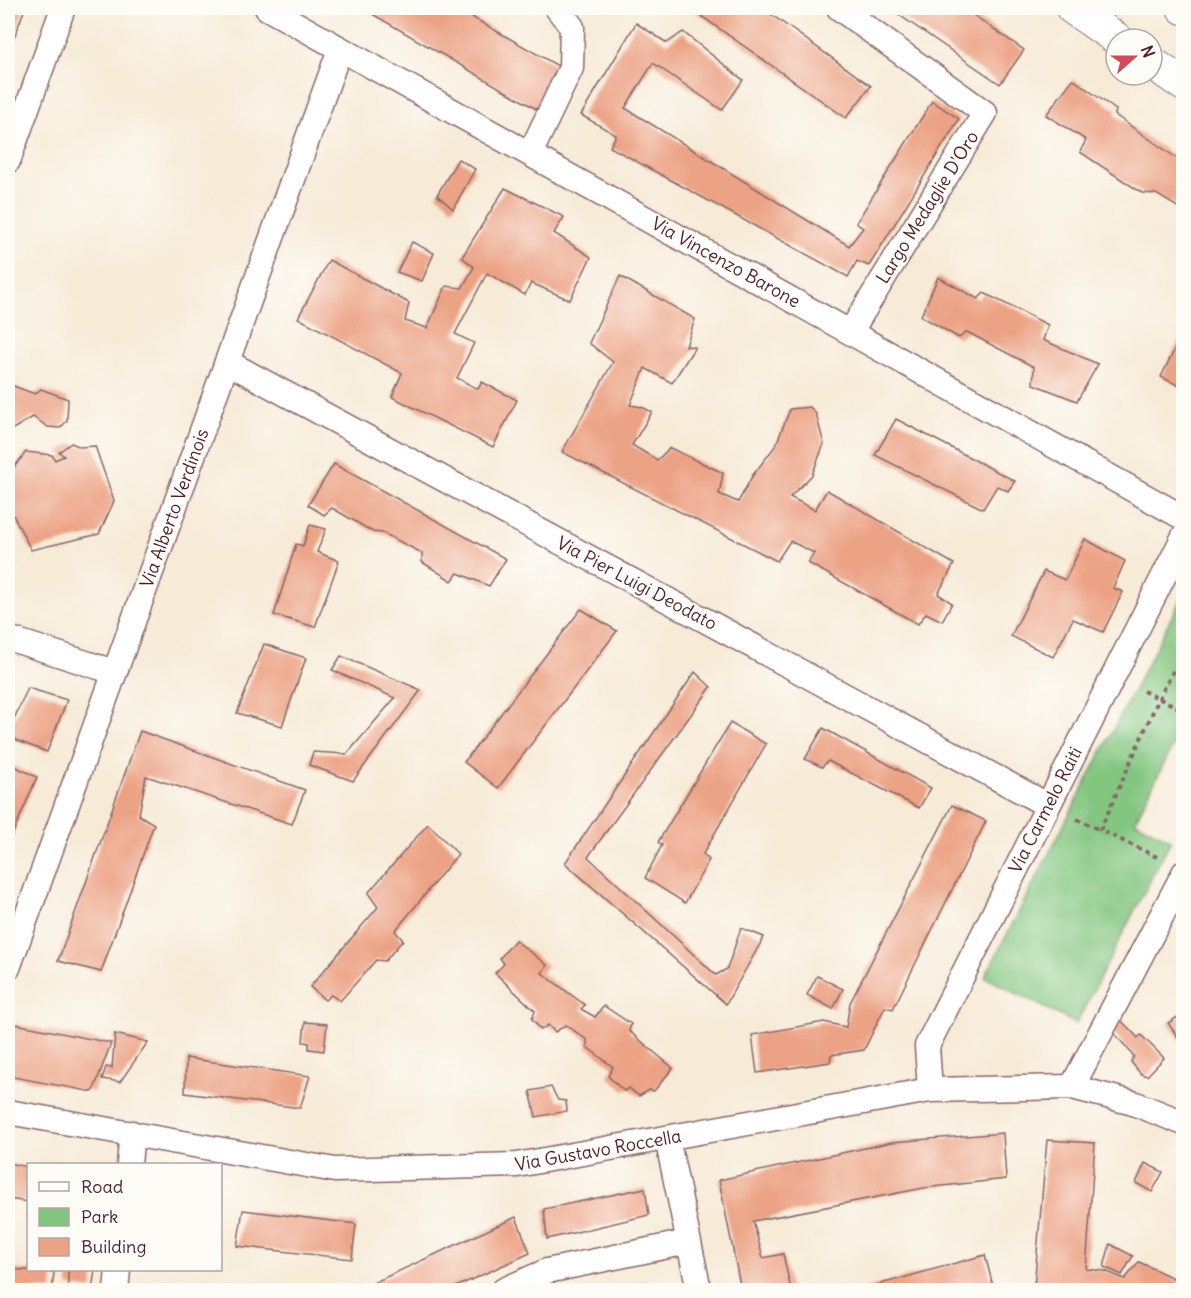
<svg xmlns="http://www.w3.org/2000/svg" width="1191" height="1298" viewBox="0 0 1191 1298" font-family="Delius,sans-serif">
<rect width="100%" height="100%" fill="#fdfcf7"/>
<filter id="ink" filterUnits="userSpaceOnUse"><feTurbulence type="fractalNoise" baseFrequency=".0167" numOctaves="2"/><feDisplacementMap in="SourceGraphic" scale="12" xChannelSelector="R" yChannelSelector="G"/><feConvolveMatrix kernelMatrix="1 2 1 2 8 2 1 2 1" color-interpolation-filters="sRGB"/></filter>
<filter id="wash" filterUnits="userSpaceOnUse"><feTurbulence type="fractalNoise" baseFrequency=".008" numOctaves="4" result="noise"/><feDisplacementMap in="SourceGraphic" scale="24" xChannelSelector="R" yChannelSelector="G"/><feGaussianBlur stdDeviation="1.35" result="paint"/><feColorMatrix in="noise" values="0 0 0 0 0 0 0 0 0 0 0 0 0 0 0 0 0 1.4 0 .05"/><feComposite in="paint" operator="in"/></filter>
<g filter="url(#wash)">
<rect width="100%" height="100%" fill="#f7ebd8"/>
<!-- green -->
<polygon fill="#83c680" stroke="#667256" stroke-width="1.5" points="1183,595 1183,726 1135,821 1171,840 1076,1024 985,977"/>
<g id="blocks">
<!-- building -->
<g fill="#eca284">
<polygon points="8,8 25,8 8,54"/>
<polygon points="362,8 456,8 560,67 538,110"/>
<polygon points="690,8 762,8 871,86 846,118"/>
<polygon points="889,8 963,8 1024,50 1000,84"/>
<polygon points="636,23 667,43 683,32 743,80 722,110 653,63 625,108 849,246 863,228 856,223 932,101 959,119 869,266 857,261 848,277 610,147 616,135 581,115"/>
<polygon points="1073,79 1116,110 1115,115 1175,157 1184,153 1184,211 1156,194 1142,193 1080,152 1086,140 1046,115"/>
<polygon points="458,159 475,169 453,209 437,195"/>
<polygon points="505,188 564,217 554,233 591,257 570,300 531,283 525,295 487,273 455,334 474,343 457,378 478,389 482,382 517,400 493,447 392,397 402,373 298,318 329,260 409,303 405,321 427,328 446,286 462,288 474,267 462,257"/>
<polygon points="412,242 434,253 422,281 397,272"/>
<polygon points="620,276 695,319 686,346 695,347 672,383 645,368 630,405 642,407 652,412 632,445 657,460 670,448 723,473 719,494 738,502 753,475 776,445 790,409 810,407 816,414 824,444 812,475 790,497 815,510 827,490 954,564 938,594 952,603 942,621 926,613 918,624 808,563 814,553 790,541 777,561 562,452 613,362 589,343"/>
<polygon points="938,277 978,299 984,293 1048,325 1043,340 1098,364 1077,401 1033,384 1034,367 967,332 959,338 921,316"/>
<polygon points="1184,330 1184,388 1161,377"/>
<polygon points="8,384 35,394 41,389 68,399 67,421 60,428 48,427 33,417 8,432"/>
<polygon points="896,419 1015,481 1008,491 997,486 983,509 875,455"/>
<polygon points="71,443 81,447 95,446 114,501 99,534 31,550 8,505 8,475 26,452 52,455 55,460 64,456 59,452"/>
<polygon points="334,464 506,559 489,586 458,573 452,581 422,562 422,553 383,533 373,532 332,508 324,515 308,505"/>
<polygon points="310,525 326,529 317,552 339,561 315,627 274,615 296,544 303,546"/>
<polygon points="1085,539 1125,561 1113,588 1123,592 1103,632 1073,619 1053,657 1011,636 1044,571 1065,580"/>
<polygon points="581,609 617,631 498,788 464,762"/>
<polygon points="264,644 306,658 282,726 237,713"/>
<polygon points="341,656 421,690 353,781 309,765 313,752 347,754 395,698 332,670"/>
<polygon points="695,672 711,687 588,857 716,975 727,969 741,928 764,937 726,1004 565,863"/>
<polygon points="28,688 67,700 47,752 18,741 8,732"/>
<polygon points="730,723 766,744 703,854 709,860 685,903 645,878 662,845 658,842"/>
<polygon points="823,728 931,788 919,808 828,761 822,767 805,759"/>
<polygon points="140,731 305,790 292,824 146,776 139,815 154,824 101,972 58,961"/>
<polygon points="10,764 37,777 8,845 8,765"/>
<polygon points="952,805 986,821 893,1009 885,1007 864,1050 831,1055 830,1062 757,1073 752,1035 824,1022 846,1027 850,1003"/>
<polygon points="428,824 458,854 395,931 403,940 385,961 376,960 340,1001 331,995 325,1000 310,987 378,907 368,893"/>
<polygon points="515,940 547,965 542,973 585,1005 581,1009 595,1017 604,1006 631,1024 629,1031 673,1068 654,1091 649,1090 639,1096 629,1088 624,1091 608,1076 613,1067 587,1047 587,1040 566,1025 555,1032 548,1025 541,1030 532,1019 535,1011 495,973 504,964 500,958"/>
<polygon points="817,976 843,989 833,1009 807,995"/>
<polygon points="1184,1013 1184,1046 1168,1023"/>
<polygon points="1118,1017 1138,1038 1141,1035 1164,1058 1147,1076 1141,1074 1131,1062 1134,1056 1108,1026"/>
<polygon points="305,1022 327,1024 324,1051 309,1049 309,1043 303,1042"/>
<polygon points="16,1024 111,1043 93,1092 8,1076 8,1047"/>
<polygon points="115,1034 148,1042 120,1082 102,1079 106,1067 112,1068"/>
<polygon points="186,1058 310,1076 300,1108 185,1093"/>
<polygon points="551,1087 558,1100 566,1101 567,1111 536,1117 530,1091"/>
<polygon points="1003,1133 1006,1179 924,1188 753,1221 763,1258 783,1254 791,1290 741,1290 719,1180 892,1142"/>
<polygon points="1047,1140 1095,1143 1086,1269 1105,1271 1125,1279 1139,1262 1184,1283 1184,1290 1080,1290 1034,1287"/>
<polygon points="8,1163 28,1167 28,1202 8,1199"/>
<polygon points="1145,1163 1163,1172 1152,1192 1136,1183"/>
<polygon points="645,1188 649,1215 547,1239 544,1209"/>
<polygon points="243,1210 356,1224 352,1259 237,1246"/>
<polygon points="516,1217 530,1253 449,1290 358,1290"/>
<polygon points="1110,1244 1133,1256 1122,1275 1104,1267"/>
<polygon points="985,1255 994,1290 859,1290"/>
<polygon points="8,1269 54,1272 52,1290 8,1290"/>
<polygon points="68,1270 95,1270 92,1290 68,1286"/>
<polygon points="647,1282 649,1290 599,1290 599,1289"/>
</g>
</g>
</g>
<g filter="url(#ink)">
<use href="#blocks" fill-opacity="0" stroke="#876668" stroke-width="1.5"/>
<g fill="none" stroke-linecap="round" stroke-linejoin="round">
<defs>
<g id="minor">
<polyline points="267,8 1184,518"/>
<polyline points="839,8 985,113 851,331"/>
<polyline points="530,154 571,68 572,27 557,8"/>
<polyline points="8,161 63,8"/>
<polyline points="227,362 1047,805"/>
<polyline points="8,638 114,672"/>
<polyline points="8,968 340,49"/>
<polyline points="1072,1087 1184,873"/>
<polyline points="930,1090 927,1046 1184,536"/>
<polyline points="8,1112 335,1170 517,1165 930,1090 1072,1087 1133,1103 1184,1123"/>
<polyline points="667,1138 699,1290"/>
<polyline points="129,1164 132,1133"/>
<polyline points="116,1290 118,1270"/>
<polyline points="504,1290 547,1271 688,1242"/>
</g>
<g id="major">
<polyline points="1072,8 1117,39"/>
<polyline points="1183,8 1184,8"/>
<polyline points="1152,63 1184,85"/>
</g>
</defs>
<!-- minor casing -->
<use href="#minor" stroke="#876668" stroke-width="27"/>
<!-- major casing -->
<use href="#major" stroke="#876668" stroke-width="34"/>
<!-- path -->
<g stroke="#876668" stroke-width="4" stroke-dasharray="4.5 4.5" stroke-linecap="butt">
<polyline points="1143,691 1184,710"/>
<polyline points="1077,819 1100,830"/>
<polyline points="1157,857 1100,830 1159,698 1184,651"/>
</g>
<!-- minor -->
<use href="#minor" stroke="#fff" stroke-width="24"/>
<!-- major -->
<use href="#major" stroke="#fff" stroke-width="32"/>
</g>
</g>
<g text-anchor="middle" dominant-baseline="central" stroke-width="4.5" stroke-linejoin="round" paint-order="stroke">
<!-- street labels -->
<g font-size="18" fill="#4a1f2b" stroke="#fdfcf7">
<text transform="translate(927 207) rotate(-58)">Largo Medaglie D'Oro</text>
<text transform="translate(726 262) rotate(29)">Via Vincenzo Barone</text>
<text transform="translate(174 508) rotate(-70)">Via Alberto Verdinois</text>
<text transform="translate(637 583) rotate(28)">Via Pier Luigi Deodato</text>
<text transform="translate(1045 810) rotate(-63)">Via Carmelo Raiti</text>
<text transform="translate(598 1150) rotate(-10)">Via Gustavo Roccella</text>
</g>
</g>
<!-- margin -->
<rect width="1191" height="1298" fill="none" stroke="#fdfcf7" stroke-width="30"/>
<!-- legend -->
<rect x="27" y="1163" width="195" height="108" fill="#fdfcf7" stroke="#b5a4a5" stroke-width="1.5"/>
<rect x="39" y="1182" width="30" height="9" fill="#ffffff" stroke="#b5a4a5" stroke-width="1.5"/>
<text x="81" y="1193" font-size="18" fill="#4a1f2b">Road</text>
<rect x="39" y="1208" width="30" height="18" fill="#83c680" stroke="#b5a4a5" stroke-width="1.5"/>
<text x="81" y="1223" font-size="18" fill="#4a1f2b">Park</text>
<rect x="39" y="1238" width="30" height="18" fill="#eca284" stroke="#b5a4a5" stroke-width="1.5"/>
<text x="81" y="1253" font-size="18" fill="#4a1f2b">Building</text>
<!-- north arrow -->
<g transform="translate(1134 57) rotate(69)"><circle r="28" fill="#fdfcf7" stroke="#b5a4a5" stroke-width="1.5"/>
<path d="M0-4.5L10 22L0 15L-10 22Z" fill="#d1495b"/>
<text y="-9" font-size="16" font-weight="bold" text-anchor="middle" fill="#4a1f2b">N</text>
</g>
</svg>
